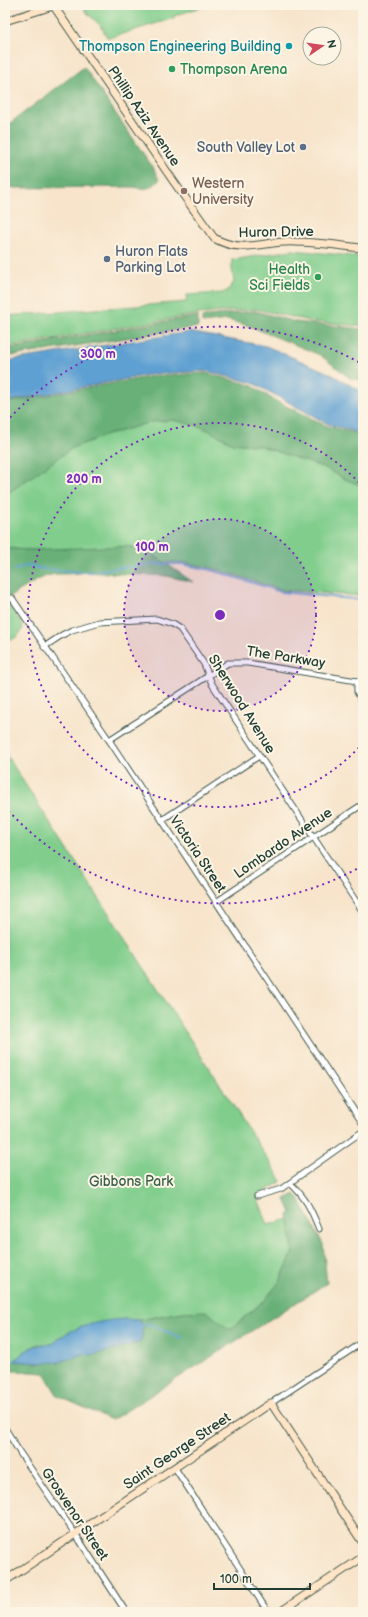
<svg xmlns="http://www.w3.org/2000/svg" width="368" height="1617" viewBox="0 0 368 1617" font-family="'Balsamiq Sans',sans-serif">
<rect width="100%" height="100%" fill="#fcf5e5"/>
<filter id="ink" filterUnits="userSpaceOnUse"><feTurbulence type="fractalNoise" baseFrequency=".025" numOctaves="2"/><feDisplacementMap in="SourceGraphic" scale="8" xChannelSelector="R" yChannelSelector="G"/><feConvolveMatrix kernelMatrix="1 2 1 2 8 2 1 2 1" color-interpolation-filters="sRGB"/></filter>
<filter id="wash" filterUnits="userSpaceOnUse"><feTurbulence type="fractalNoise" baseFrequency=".012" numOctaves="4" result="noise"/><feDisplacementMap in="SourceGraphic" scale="16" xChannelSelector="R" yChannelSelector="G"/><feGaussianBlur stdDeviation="0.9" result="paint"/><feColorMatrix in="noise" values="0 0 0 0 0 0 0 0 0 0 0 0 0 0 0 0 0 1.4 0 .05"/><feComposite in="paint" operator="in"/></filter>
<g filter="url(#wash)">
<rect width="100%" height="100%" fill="#f7e4cb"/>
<!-- green -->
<g fill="#80cd8c" stroke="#508560">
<polygon points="99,5 203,5 204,6 174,16 174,18 112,37 107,37 101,26 84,10"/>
<polygon points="292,250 363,257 363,326 314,322 256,309 199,314 5,347 5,316 186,302 187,295 222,293 227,291 234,282 232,269 232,260"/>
<polygon points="174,420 202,427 233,443 261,446 325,468 345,479 363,486 363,596 282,590 213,568 182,562 163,562 149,552 27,550 5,548 5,495 74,447 107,435 151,422"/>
<path d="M7,601L22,624L23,628C20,635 13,641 6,641L5,603Z"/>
<polygon points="5,753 282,1181 257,1196 268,1225 289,1219 293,1252 280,1281 265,1300 229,1330 182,1312 139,1320 124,1319 92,1324 59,1337 53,1344 38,1344 24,1352 14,1361 5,1364"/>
</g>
<!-- forest -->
<g fill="#68b078" stroke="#447656">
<path d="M84,67L154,169L159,180C152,189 144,190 134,187L5,188V127Z"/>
<polygon points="255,311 296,322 363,329 363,381 350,378 320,355 249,326 228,320 202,323 202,318 208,316"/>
<polygon points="198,316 198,327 5,357 5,349"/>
<polygon points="206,373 251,385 274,400 327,426 363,435 363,486 345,479 325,468 261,446 233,443 202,427 173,420 151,422 107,435 74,447 5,495 5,403 154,376"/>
<path d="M127,546L149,552L193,582L167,576L85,572C71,575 62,573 50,575C40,577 14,594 5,600V548L27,550Z"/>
<polygon points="295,1194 298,1197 323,1244 327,1283 112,1420 58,1396 44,1373 13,1371 5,1374 5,1364 14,1361 38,1363 60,1362 82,1354 94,1355 143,1325 139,1320 182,1312 206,1311 230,1330 265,1300 280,1281 293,1252 288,1215 291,1213 285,1199"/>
</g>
<!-- water -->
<g fill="#5fa0d2" stroke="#3f6e83">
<polygon points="189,332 266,346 329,373 363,392 363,434 328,424 253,383 206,371 153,374 5,402 5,361"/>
<path d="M124,1319L139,1320L143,1325L141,1342L94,1355L82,1354L60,1362L38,1363L14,1361C29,1348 33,1344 53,1344C68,1327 102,1320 124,1319Z"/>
</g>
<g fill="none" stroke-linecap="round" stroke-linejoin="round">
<!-- stream -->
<g stroke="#5fa0d2" stroke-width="2">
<polyline points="15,570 28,565 43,569 85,572 152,564 182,564 212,570 282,592 363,600"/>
<polyline points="143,1325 149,1324 182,1338"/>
<polyline points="5,1365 14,1361"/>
</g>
</g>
</g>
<g filter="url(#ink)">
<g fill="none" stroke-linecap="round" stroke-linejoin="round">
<defs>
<g id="street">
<polyline points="12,598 109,740 363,1124"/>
<polyline points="44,647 62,635 72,630 99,622 157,619 172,624 180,629 204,664 212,684 363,912"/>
<polyline points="357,681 357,692 363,703"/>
<polyline points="109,740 228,663 248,663 363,682"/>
<polyline points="162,820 259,756"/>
<polyline points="216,902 363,804"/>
<path d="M290,1183C306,1198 311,1209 319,1229"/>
<polyline points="257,1196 281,1189 363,1131"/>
<polyline points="271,1403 363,1342"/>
<polyline points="5,1428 20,1453 80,1541 126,1612"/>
<polyline points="175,1468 268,1612"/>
</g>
<g id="secondary">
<path d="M53,5L174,182L214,238C243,255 266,240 295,242C318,242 341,246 363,248"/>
<polyline points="5,21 56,5"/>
<polyline points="5,1581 271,1403 363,1543"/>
<polyline points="280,1612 363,1557"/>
</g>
</defs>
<!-- street casing -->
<use href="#street" stroke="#3f564b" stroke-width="7"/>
<!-- secondary casing -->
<use href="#secondary" stroke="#3f564b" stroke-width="9"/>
<!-- street -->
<use href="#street" stroke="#fff" stroke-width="5"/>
<!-- secondary -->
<use href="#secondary" stroke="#ffe4c6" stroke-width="7"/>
</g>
</g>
<!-- distance rings -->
<circle cx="220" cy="615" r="96" fill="#7b2cbf" fill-opacity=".12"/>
<g fill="none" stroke="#7b2cbf" stroke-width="2" stroke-dasharray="2 4">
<circle cx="220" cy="615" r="96"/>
<path d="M363 743A192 192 0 1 1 363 487"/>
<path d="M362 866A288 288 0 0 1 6 808M6 422A288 288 0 0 1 362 364"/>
</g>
<!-- markers -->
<circle fill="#0f9aa8" stroke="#fcf5e5" stroke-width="1.5" cx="289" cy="46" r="4"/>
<g fill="#2e9e5b" stroke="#fcf5e5" stroke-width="1.5">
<circle cx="172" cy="69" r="4"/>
<circle cx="318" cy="277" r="4"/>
</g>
<g fill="#5c6f8a" stroke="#fcf5e5" stroke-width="1.5">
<circle cx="303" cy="147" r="4"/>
<circle cx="107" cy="259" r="4"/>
</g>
<circle fill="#8d6e63" stroke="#fcf5e5" stroke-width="1.5" cx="184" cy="191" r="4"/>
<g text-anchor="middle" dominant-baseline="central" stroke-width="4" stroke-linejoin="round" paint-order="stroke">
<!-- culture labels -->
<g font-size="14" fill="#0d838f" stroke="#fcf5e5" text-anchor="end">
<text x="281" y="46">Thompson Engineering Building</text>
</g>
<!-- leisure labels -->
<g font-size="14" fill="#27864d" stroke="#fcf5e5" text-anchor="start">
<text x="180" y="69">Thompson Arena</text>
<text x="310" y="269" text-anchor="end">Health<tspan x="310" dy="16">Sci Fields</tspan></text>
</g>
<!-- street labels -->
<g font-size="14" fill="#1f3d34" stroke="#fcf5e5">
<text transform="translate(144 116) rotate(56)">Phillip Aziz Avenue</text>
<text transform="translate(276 232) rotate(-1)">Huron Drive</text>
<text transform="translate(286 657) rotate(9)">The Parkway</text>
<text transform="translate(242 704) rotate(58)">Sherwood Avenue</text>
<text transform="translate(283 843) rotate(-34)">Lombardo Avenue</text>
<text transform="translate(198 854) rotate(56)">Victoria Street</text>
<text transform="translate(177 1451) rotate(-34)">Saint George Street</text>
<text transform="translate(75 1514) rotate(56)">Grosvenor Street</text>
</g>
<!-- service labels -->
<g font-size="14" fill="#4e5e75" stroke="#fcf5e5" text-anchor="end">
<text x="295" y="147">South Valley Lot</text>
<text x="115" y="251" text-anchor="start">Huron Flats<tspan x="115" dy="16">Parking Lot</tspan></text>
</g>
<!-- education labels -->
<g font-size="14" fill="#785e54" stroke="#fcf5e5" text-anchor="start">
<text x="192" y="183">Western<tspan x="192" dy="16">University</tspan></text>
</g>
<!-- park labels -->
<g font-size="14" fill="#37614a" stroke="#fcf5e5">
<text x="131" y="1181">Gibbons Park</text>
</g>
</g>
<circle cx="220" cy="615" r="6" fill="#7b2cbf" stroke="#fcf5e5" stroke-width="2"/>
<g font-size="12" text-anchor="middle" font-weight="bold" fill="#7b2cbf" stroke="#fcf5e5" stroke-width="4" stroke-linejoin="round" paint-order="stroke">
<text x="98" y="358">300 m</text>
<text x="84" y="483">200 m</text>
<text x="152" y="551">100 m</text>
</g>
<!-- margin -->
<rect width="368" height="1617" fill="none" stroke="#fcf5e5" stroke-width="20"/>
<!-- north arrow -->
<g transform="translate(322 46) rotate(77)"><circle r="19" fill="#fcf5e5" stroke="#a4ab9e"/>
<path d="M0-3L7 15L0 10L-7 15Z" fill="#d1495b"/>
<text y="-6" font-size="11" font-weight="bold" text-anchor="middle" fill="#1f3d34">N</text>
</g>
<!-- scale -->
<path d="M214 1583v6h96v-6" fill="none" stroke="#1f3d34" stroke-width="2"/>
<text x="220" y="1583" font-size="12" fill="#1f3d34" stroke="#fcf5e5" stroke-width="3" paint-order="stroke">100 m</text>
</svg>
